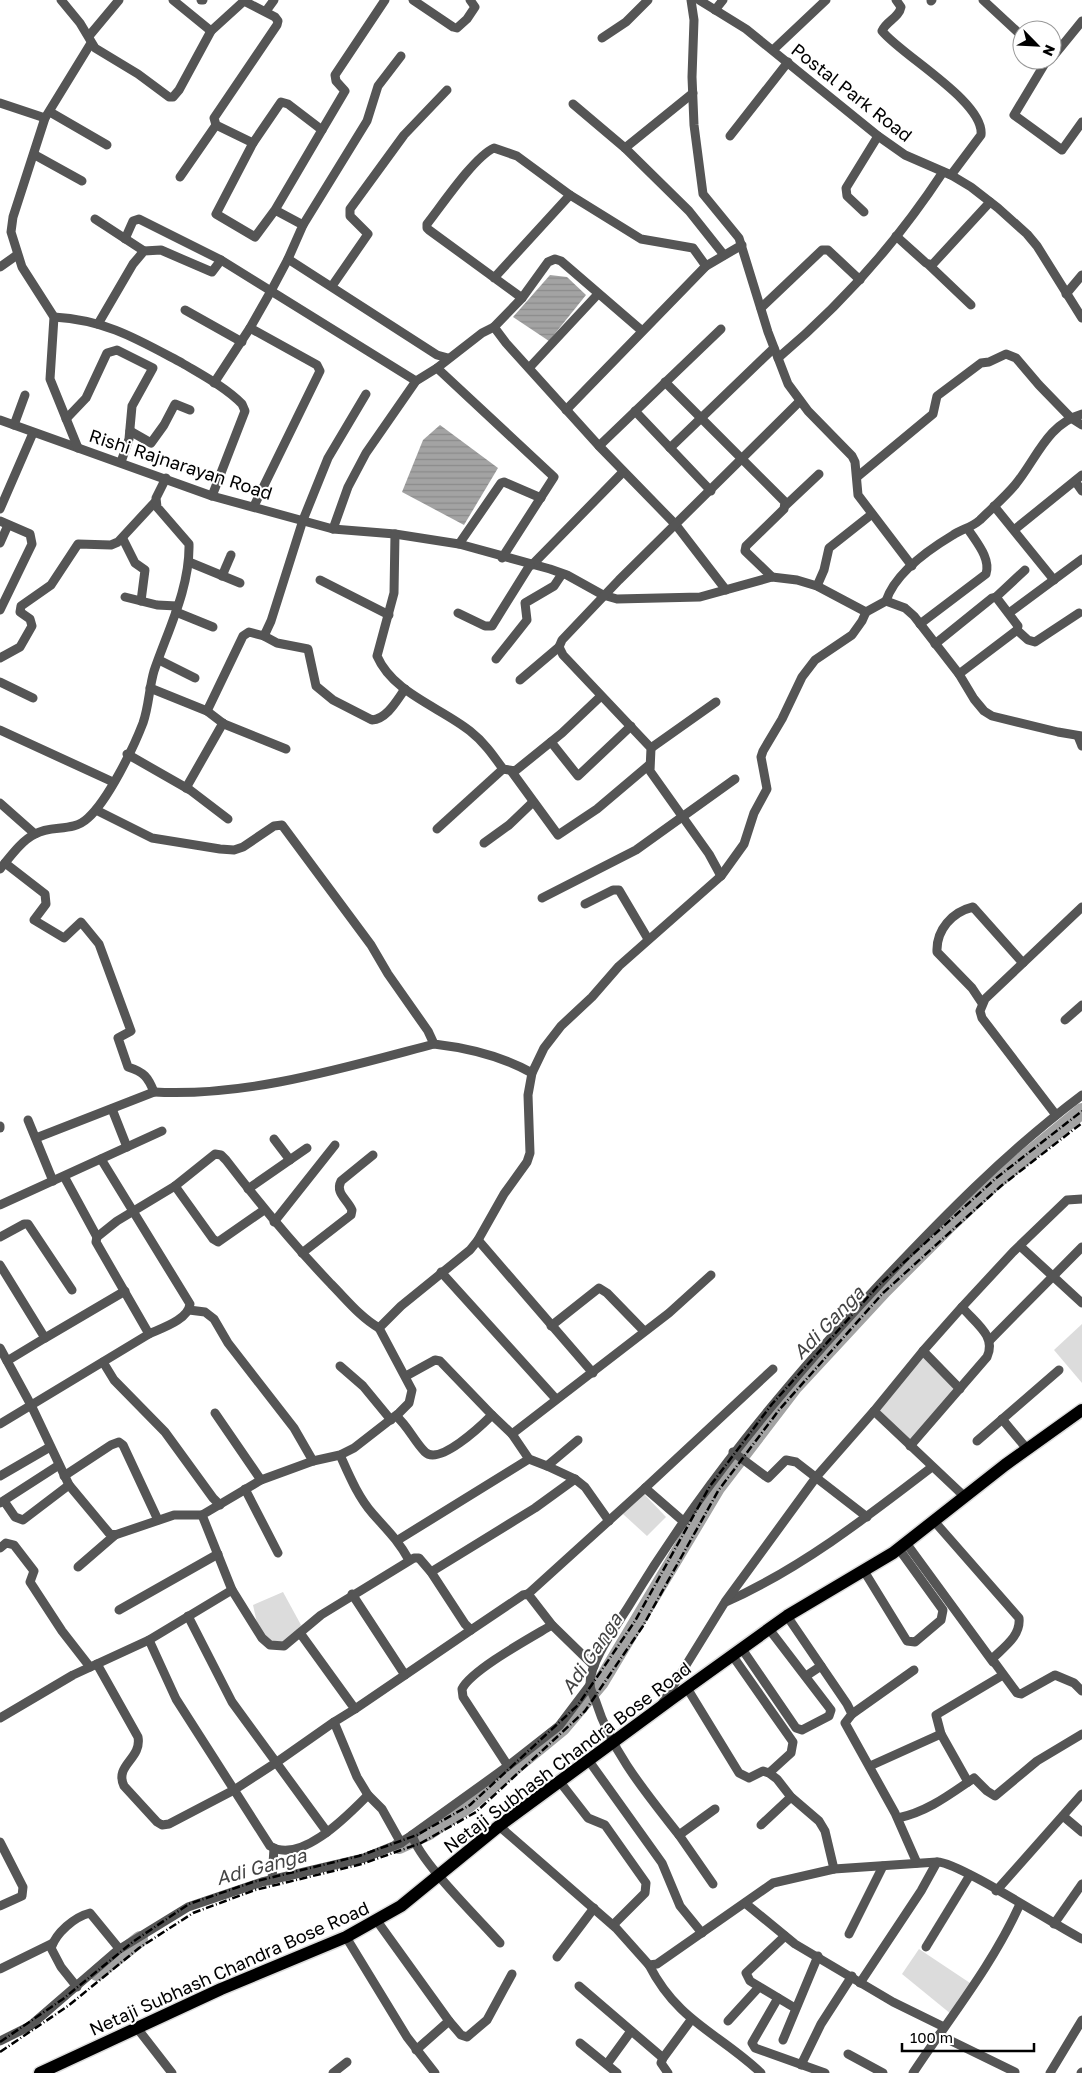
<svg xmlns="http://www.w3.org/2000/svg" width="1082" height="2073" viewBox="0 0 1082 2073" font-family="'Golos Text',sans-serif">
<defs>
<pattern id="water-rules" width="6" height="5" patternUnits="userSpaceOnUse" patternTransform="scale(1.25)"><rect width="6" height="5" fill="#a3a3a3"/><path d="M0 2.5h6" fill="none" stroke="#8b8b8b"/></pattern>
</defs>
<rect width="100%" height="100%" fill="#fff"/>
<!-- green -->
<g fill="#dcdcdc">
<polygon points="1082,1324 1082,1383 1054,1350"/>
<polygon points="923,1356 957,1391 910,1443 876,1411"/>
<polygon points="644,1494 666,1517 647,1536 623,1514"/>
<polygon points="283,1592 301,1625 292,1639 270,1645 258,1627 253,1605"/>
<polygon points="919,1949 973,1985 951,2014 902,1974"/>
</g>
<!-- water -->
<g fill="url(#water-rules)">
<polygon points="550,275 567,277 586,295 549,341 513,317"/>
<polygon points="440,425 498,468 464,525 402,492 423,440"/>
</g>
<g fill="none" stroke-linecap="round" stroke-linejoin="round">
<!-- river -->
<g stroke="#a3a3a3" stroke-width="16">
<polyline points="399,1846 429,1832 467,1806 562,1728 601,1682 717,1488 795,1386 884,1290 947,1227 994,1183 1082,1111"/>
<polyline points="97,1973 140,1939"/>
</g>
<defs>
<polyline id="primary" points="40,2073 221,1989 346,1937 401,1906 499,1826 673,1698 787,1616 893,1553 1005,1465 1082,1410"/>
</defs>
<!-- primary casing -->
<use href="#primary" stroke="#dbdbdb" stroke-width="15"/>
<!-- street -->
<g stroke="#555" stroke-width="9">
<polyline points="61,0 80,23 95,48 138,74 169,97 173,97 179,90 211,31 244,1 275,17 278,21 277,25 214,118 216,125 253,143"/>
<polyline points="173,0 211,31"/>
<polyline points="201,0 203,0"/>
<polyline points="413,0 453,27 457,28 467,19 475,7 470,0"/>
<polyline points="691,0 694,20 692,77 694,125 703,194 739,238 768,332 788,384 808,411 852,456 855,462 858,495 912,566"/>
<polyline points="699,0 746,29 878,136 905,155 951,175 971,187 998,208 1027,234 1037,246 1082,318"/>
<path d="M896,0L901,7C899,18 886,21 882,31C901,55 985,102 981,135L951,175"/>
<polyline points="983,0 1022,36"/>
<polyline points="931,1 932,0"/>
<polyline points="715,10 723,0"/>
<polyline points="266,11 274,0"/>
<polyline points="89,36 119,0"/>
<polyline points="602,38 626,22 648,0"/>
<polyline points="773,50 826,0"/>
<polyline points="1052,58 1082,21"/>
<polyline points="1047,60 1014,115 1062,150 1082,122"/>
<polyline points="693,93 625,148 689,211 724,255"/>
<polyline points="0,103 45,118"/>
<polyline points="573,104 625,148"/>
<polyline points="50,112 107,145"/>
<polyline points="322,130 345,91 336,81 335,75 385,0"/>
<polyline points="730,136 788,62"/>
<polyline points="35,155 82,181"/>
<polyline points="180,177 216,125"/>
<polyline points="570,195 641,239 693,248 706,266"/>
<polyline points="275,210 255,237 216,214 253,143 281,102 288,104 322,130 275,210 303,225 288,259"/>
<polyline points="864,212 847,196 846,188 878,136"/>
<polyline points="95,219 144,251"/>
<polyline points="303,225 367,121 378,86 401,56"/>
<polyline points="896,236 926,263 932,265 990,202"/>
<polyline points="125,239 133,221 139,219 221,260 271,291 250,328 317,365 320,371 254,506"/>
<polyline points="929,265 971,305"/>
<polyline points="0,267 17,255"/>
<path d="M494,278L570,195L517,156L494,148C474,157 442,205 427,224V228L429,230L522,298"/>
<polyline points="332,286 368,234 350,216 350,209 404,135 447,90"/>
<polyline points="1066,294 1082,275"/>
<polyline points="761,308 822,250 828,250 860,280"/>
<polyline points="185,310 242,342"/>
<path d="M54,317C106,320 137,339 182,363C202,375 225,387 242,404L245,411L212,496"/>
<polyline points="98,324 133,264 144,251 161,250 212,272 221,260"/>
<polyline points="494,327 522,298 548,262 555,259 561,261 641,330"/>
<path d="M778,358C841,305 897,242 943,172"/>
<polyline points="437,368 554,477 502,558"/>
<polyline points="529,368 598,294"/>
<polyline points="416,381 271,291 288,259 437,355 448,358"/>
<polyline points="665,382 785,502 784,509 746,546 745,551 772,577"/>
<polyline points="214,383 250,328"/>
<polyline points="566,410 706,266 742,245"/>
<polyline points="635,411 711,491"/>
<polyline points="66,419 86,398 107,353 117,350 153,368 132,406 129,439 121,462"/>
<polyline points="0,420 212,496 333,529 395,534 459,544 550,569 567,575 603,595 617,599 700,597 772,577 797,580 817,586 866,612 886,601 905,608 914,616 959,674 974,699 984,711 992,716 1058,732 1082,736"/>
<polyline points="14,425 25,395"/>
<polyline points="130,431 151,443 164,425 175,404 190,410"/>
<polyline points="599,446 721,329"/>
<polyline points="78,448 50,379 54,317 22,267 11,232 13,217 45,118 91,43"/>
<polyline points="670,448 774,348"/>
<polyline points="857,477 933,414 937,396 981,363 989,362 1006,354 1016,358 1039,385 1071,418 1082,425"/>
<polyline points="1075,481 1082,491"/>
<polyline points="786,505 819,474"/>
<polyline points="994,506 1054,580"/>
<polyline points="0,509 33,433"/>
<polyline points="0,521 30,534 32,544 0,610"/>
<polyline points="333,529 348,487 366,453 416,381 437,368 482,333 494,327 506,343 599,446 676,525 726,590"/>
<polyline points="1014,530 1082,475"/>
<path d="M395,534L394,593L377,656C393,693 440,707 470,731C484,742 493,755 503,769L515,771L562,733L601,696"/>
<polyline points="123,539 135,563 145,570 141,601"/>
<polyline points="0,543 8,525"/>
<polyline points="459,544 501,483 504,482 541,498"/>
<polyline points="189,562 240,583"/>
<polyline points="532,565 623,472"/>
<polyline points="222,576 231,555"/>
<polyline points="320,580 389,615"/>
<polyline points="817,586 824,570 829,548 872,514"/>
<polyline points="125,597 157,605 177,606"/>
<polyline points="996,597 1025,570"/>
<path d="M886,601C895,573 928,550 953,535C962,529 971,528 980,520C991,509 1005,497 1015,485C1036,460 1047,424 1082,414"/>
<polyline points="176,612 213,627"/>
<polyline points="458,613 485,626 492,626 530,565"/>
<polyline points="1009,613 1082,559"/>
<path d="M920,624L986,574C991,558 976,542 968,529"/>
<polyline points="1017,630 1028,640 1035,642 1079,613"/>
<path d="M264,636L277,643L308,649L316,686L333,700L372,720C387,719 397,700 405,689"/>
<polyline points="935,644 992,598 996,597 1018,626 1017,630 959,674"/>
<polyline points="0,658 20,647 32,626 30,619 20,612 21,606 51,585 78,544 111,545 118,542 155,502"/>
<polyline points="496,659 527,620 525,603 554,586 562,574"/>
<polyline points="159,660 195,678"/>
<polyline points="520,680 559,647"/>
<polyline points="0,682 33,698"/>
<polyline points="150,688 207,711 243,636 249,632 264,636 271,621 303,520 328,458 366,394"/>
<polyline points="207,711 224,724 286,749"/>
<polyline points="0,730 113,782"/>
<polyline points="1078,736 1082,746"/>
<polyline points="551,742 578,776 631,726"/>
<polyline points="651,748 716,702"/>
<polyline points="127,754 190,790 228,819"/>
<polyline points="512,772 558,835 597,809 649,765"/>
<polyline points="186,788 223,723"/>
<polyline points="0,803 35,834"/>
<path d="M96,810L152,838L220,849L234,850L243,847L274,826L282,825L371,945L388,974L428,1031L434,1044C468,1048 502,1056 532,1073"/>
<polyline points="437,829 503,769"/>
<polyline points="484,843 509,825 533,802"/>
<path d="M5,863L45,894L46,904L34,920L64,938L81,922L99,944L131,1031L118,1038L128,1067C144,1072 148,1077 154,1092L36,1138"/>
<path d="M0,869C10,857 21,841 35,834C52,824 72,833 88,818C108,800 133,749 143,723C149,706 149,688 154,671C168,630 190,588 189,544L157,507L156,498L166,478"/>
<polyline points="721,876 709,854 650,771 651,748 563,655 559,647 562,640 619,580 800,401"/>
<polyline points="542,898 636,850 735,779"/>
<polyline points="585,904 613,890 619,890 648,939"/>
<path d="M982,1003L972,988L937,952C936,930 952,912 973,907L1023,963"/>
<polyline points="1065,1020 1082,1005"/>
<path d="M154,1092C248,1097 343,1068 434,1044"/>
<polyline points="112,1109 127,1147"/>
<polyline points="1056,1115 982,1018 980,1011 985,999 1082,907"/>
<polyline points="28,1120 53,1181"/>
<polyline points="0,1126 0,1128"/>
<polyline points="274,1139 290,1160"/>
<path d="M101,1159L190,1304C188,1320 162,1328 149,1334"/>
<polyline points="66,1180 97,1237"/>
<polyline points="175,1186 213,1239 218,1242 264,1210"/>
<polyline points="248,1189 307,1148"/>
<polyline points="0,1205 162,1131"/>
<polyline points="274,1222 335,1145"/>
<polyline points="0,1237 24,1224 28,1224 72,1290"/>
<polyline points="478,1240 593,1373"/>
<polyline points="1020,1246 1082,1303"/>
<path d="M302,1253L351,1215L352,1210C347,1199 335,1193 341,1181L373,1155"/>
<polyline points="0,1265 45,1338 125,1291"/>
<polyline points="441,1272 556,1399"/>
<polyline points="962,1307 1013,1252 1067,1200 1082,1199"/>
<polyline points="189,1310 205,1312 214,1319 228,1343 294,1428 313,1461"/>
<polyline points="551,1326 599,1288 607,1293 644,1331"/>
<polyline points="990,1340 1082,1247"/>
<polyline points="0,1348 31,1405 69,1485 109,1533 115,1535 174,1515 202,1515"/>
<polyline points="923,1351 960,1389"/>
<polyline points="7,1361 45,1338"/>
<polyline points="103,1362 114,1380 165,1432 213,1498 220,1505"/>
<polyline points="340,1366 363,1386 391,1420"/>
<path d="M874,1411L923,1351L962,1307C975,1323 997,1336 987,1357L910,1446"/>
<polyline points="215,1413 261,1480"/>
<polyline points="492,1415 512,1434"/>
<path d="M396,1416C408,1426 414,1441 425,1452C439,1466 481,1426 492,1415L440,1361L435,1360L406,1376"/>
<polyline points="1002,1419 1027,1449"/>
<path d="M0,1424L149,1334L96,1242L97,1237L117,1221L175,1186L215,1154L221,1155L226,1160C259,1203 293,1244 331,1284C346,1299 360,1317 379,1328"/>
<polyline points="578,1440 547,1466 529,1459 512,1434 669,1313 711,1275"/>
<polyline points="977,1441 1059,1370"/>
<polyline points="733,1452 768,1478 786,1460 796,1462 867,1517"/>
<path d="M340,1455C349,1475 358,1497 373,1514C388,1531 397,1539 409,1560"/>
<polyline points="547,1466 575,1479 585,1487 609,1521"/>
<polyline points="0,1476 50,1447"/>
<polyline points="64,1476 111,1445 119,1442 123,1445 158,1520"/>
<polyline points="645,1488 773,1369"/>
<polyline points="245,1489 278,1553"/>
<polyline points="4,1501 15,1517 23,1520 69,1485"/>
<polyline points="0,1503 59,1465"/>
<path d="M934,1521L1019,1618C1021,1636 1004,1647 992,1659L1017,1693L1021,1694L1055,1675L1074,1683L1082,1691"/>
<polyline points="398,1540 529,1459"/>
<polyline points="906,1543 993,1662"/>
<polyline points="0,1548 6,1543 14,1545 34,1571 30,1582 62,1631 90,1667"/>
<polyline points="78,1567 115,1535"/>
<polyline points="864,1571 907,1641 915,1642 941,1620 943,1610 899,1549"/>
<polyline points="431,1572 535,1508 575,1479"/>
<polyline points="232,1590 202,1515 261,1480 313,1461 340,1455 354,1448 399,1413 409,1403 412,1390 379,1328 401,1306 470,1250 478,1240 504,1194 527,1162 530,1153 528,1095 532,1073 544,1048 561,1026 592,997 619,966 721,876 744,844 754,813 767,789 761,757 763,751 782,719 802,677 815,660 852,635 862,621 866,612"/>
<polyline points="352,1594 405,1675"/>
<polyline points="528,1594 645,1488 683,1521"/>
<path d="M726,1602C800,1569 867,1517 932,1467"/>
<polyline points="119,1610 218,1554"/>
<polyline points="188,1616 232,1702 327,1832"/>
<polyline points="787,1616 847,1704 852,1714 845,1723 895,1813 917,1863"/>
<polyline points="300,1633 355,1709 334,1722 357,1777 368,1795 382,1809 401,1843"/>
<path d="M149,1640L176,1699L270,1846C301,1865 349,1814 368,1795"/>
<polyline points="742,1649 796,1728 802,1730 829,1716 831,1710 769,1629"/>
<polyline points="732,1655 793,1742 791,1753 769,1773"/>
<path d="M97,1664L138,1737C142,1759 114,1765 124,1786L157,1822L162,1825L169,1824L234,1790L277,1762L334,1722"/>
<polyline points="806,1676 821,1666"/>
<polyline points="687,1688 739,1773 749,1778 763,1771 769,1773 777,1779 791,1797 819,1821 825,1831 834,1869"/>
<polyline points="662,1704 725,1602 817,1476 874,1411 965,1497"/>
<polyline points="355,1709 471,1630"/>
<polyline points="852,1714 914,1670"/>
<polyline points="0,1718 73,1675 149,1640 232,1590 262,1638 270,1645 284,1646 321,1615 414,1558 419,1558 431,1572 465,1624 471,1630 523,1595 528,1594 552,1625 594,1666"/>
<polyline points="941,1734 936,1715 1003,1675"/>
<polyline points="589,1761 662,1863 680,1906 702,1933"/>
<path d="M508,1766L463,1697L462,1689C471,1670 532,1637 552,1625"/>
<polyline points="870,1766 941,1734 968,1782"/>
<polyline points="560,1782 588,1818 605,1825 646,1883 645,1893 613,1925"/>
<path d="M715,1809L679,1835C647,1794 612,1753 596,1702C594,1697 590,1690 590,1684C590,1660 618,1624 630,1604C701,1487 784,1387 876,1288C941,1219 1006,1152 1082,1095"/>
<polyline points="1063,1816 1082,1832"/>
<path d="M898,1818C927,1812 949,1795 974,1778L987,1791L995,1796L1037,1761L1082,1734"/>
<polyline points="761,1825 791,1797"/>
<path d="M499,1826L616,1928L649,1965L657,1964L773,1883L834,1869L937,1862C957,1861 1056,1926 1082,1939"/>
<path d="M412,1835C420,1862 479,1919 500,1943"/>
<polyline points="679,1835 713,1884"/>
<polyline points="0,1842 23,1887 22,1896 0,1906"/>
<polyline points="272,1880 274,1848"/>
<polyline points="996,1891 1082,1794"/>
<polyline points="745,1903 795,1944 893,2002 944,2027"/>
<polyline points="377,1921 449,2021 416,2050"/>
<polyline points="1054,1924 1082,1884"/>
<polyline points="849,1934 883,1866"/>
<polyline points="785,1936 746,1973 750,1981 795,2008"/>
<polyline points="346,1937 407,2037 435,2073"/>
<polyline points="926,1947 970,1875"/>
<polyline points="557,1957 594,1908"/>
<path d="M649,1965C678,2022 719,2033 761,2073"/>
<polyline points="0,1969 53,1943"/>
<polyline points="860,1983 921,1891 937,1862"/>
<polyline points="579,1986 663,2058"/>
<path d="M77,1987L61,1967L51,1948C56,1933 74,1917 90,1913L117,1946L118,1950"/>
<polyline points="778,1998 752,2043 755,2048 825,2073"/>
<polyline points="449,2021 461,2035 467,2037 487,2020 512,1974"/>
<polyline points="728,2021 759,1987"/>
<polyline points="137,2028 172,2073"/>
<polyline points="939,2035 1015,2072"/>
<polyline points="783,2040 818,1956"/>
<polyline points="0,2041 30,2026 118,1950 188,1907 262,1882 364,1858 401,1843 508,1766 559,1726 590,1685"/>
<polyline points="580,2043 617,2073"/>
<polyline points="848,2054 883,2073"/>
<polyline points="607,2064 631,2031"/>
<polyline points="801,2065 821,2024 852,1976"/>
<polyline points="333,2073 347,2062"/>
<polyline points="668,2073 661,2063 663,2058 691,2020"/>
<path d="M913,2073C950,2017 992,1966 1020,1904"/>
<polyline points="1050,2073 1082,2020"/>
<polyline points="1081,2073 1082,2072"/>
</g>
<!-- primary -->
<use href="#primary" stroke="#000" stroke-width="12"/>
<!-- rail -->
<g stroke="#000" stroke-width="2.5" stroke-dasharray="8 2.5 1 2.5" stroke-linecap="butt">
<polyline points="0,2042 63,1999 134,1941 189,1904 253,1882 359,1856 417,1835 470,1805 578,1705 635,1621 710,1486 772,1404 877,1287 995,1179 1082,1111"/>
<polyline points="0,2052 68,2006 139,1948 193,1913 255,1890 362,1864 421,1843 476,1812 585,1711 643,1626 718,1491 779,1410 883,1293 1001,1186 1082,1123"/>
</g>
</g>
<g text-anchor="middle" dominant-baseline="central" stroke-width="4" stroke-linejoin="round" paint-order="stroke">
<!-- street labels -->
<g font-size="18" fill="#000" stroke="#fff">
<text transform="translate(852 92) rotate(38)">Postal Park Road</text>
<text transform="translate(181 464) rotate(18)">Rishi Rajnarayan Road</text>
<text transform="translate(567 1757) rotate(-37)">Netaji Subhash Chandra Bose Road</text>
<text transform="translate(229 1968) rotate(-24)">Netaji Subhash Chandra Bose Road</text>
</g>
<!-- water labels -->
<g font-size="19" font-style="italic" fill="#444" stroke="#fff">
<text transform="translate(828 1322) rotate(-46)">Adi Ganga</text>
<text transform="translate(591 1653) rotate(-56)">Adi Ganga</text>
<text transform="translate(261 1866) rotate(-15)">Adi Ganga</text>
</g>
</g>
<!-- north arrow -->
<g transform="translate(1037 45) rotate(114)"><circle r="24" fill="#ffffff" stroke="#999999"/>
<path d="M0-4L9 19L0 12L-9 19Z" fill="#000000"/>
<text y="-8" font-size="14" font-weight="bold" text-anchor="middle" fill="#000000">N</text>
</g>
<!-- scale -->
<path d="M902 2043v8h132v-8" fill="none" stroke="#000000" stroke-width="2.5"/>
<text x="910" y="2043" font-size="15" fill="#000000" stroke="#ffffff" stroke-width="4" paint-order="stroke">100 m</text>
</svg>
